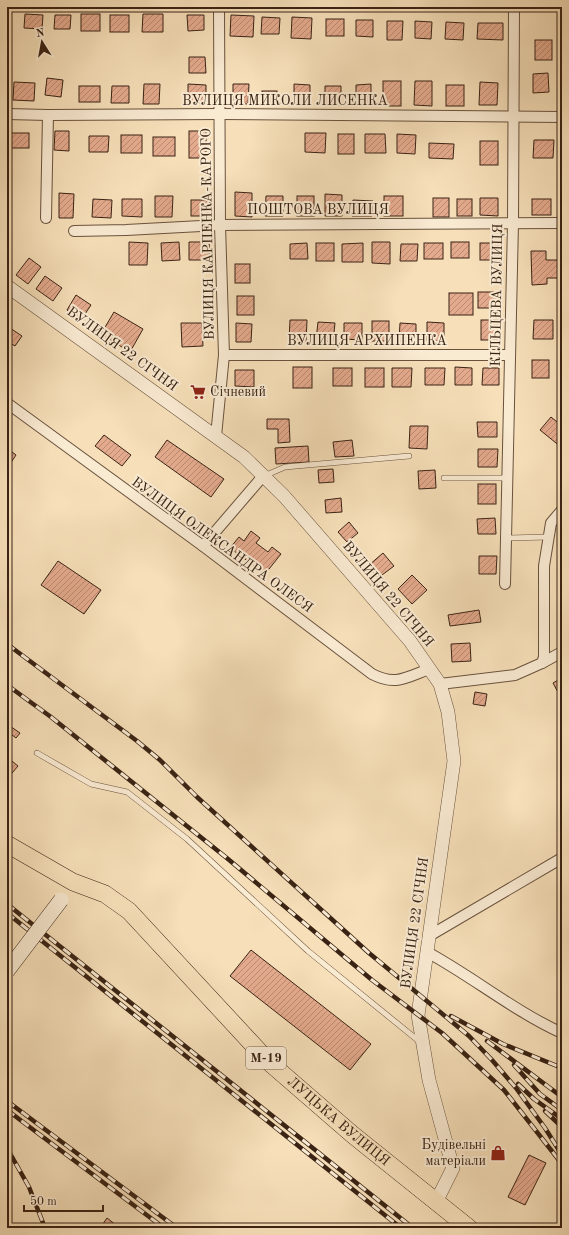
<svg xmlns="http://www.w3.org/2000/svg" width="569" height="1235" viewBox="0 0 569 1235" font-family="'Old Standard TT',serif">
<defs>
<pattern id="building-hatch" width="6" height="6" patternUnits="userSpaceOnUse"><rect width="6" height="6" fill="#e4aa8d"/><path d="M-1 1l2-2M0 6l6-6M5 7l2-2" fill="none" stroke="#ba8a72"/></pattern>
</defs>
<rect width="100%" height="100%" fill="#f6dfb9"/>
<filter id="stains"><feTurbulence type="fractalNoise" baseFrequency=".005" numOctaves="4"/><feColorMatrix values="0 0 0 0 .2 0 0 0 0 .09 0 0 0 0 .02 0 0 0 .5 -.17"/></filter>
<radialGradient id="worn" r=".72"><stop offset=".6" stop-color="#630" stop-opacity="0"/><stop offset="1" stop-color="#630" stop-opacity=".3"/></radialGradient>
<!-- building -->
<g fill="url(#building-hatch)" stroke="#3a2314">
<rect x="7" y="14" width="4" height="16"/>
<polygon points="25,14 43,15 42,29 24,28"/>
<rect x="81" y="14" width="19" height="17"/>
<polygon points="143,14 163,14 163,32 142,32"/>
<polygon points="55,15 71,15 70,29 54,29"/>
<rect x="110" y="15" width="19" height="17"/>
<polygon points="187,15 204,15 204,30 188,31"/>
<polygon points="231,15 254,16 253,37 230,36"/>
<polygon points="262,17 280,18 279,34 261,34"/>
<polygon points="292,17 312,18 311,39 291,38"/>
<rect x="326" y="19" width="18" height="17"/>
<polygon points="356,20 373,20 373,37 356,36"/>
<polygon points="387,21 403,21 402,40 387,40"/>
<polygon points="415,21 432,22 431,39 415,38"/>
<polygon points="446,22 464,23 463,40 445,39"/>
<polygon points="478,23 503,23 503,40 477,39"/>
<rect x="535" y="40" width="17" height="20"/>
<polygon points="189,57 205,57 206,73 189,73"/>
<polygon points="548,73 549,92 533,93 533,74"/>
<polygon points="47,78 63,80 61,97 45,95"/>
<rect x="383" y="81" width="18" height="25"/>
<polygon points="415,81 432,81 432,106 414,105"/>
<polygon points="14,82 35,83 34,101 13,100"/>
<polygon points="480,82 498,83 497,105 479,105"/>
<polygon points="144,84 160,84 159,104 143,104"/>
<polygon points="188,84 206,85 206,103 188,103"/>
<polygon points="233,84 249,84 248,104 233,104"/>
<polygon points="294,84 310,85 310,104 294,103"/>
<polygon points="371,84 371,105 356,106 356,85"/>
<rect x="446" y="85" width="18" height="21"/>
<rect x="79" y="86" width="21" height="16"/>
<polygon points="112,86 129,86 129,103 111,103"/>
<polygon points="325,86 341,86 341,105 325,104"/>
<rect x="262" y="91" width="15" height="14"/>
<polygon points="55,131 69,131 69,151 54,150"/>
<rect x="189" y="131" width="17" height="27"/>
<rect x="11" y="133" width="18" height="15"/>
<polygon points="305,133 326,133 325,153 305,152"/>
<rect x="338" y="134" width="16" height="20"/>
<polygon points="365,134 385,134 386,153 365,153"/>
<polygon points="397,134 416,135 415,154 397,153"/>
<rect x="121" y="135" width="21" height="18"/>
<polygon points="89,136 109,136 108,152 89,152"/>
<rect x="153" y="137" width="22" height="19"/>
<polygon points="534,140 554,140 553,158 533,158"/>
<rect x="480" y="141" width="18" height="24"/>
<polygon points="429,143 454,144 453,159 429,158"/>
<polygon points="235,192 252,193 252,217 235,216"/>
<polygon points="59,193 74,194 73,218 59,218"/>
<polygon points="325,194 342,195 342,216 325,216"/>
<polygon points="155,196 173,196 172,217 155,217"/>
<polygon points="266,196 283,196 283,216 265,216"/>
<rect x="297" y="196" width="17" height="20"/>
<rect x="384" y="196" width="19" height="20"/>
<rect x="433" y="198" width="16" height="19"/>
<polygon points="480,198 498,198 498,216 480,215"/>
<polygon points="93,199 112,200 111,218 92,217"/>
<polygon points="122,199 142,199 142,217 122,216"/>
<rect x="457" y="199" width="15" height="17"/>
<rect x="532" y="199" width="19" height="16"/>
<rect x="191" y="200" width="17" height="16"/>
<polygon points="353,200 373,201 372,216 352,216"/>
<polygon points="129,242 148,243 147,265 129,265"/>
<polygon points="179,242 180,260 162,261 161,243"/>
<polygon points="189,242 209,242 210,260 189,260"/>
<polygon points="372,242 390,242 390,264 372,263"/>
<rect x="451" y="242" width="18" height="16"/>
<polygon points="307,243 308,259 290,259 290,244"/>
<rect x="316" y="243" width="18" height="18"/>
<polygon points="363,243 363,262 342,262 342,244"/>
<rect x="424" y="243" width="19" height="16"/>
<rect x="480" y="243" width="18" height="17"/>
<polygon points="401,244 418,244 417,261 400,261"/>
<polygon points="531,251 546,251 546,260 562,260 562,278 547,278 547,284 532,285"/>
<polygon points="29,258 41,267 28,284 16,275"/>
<rect x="235" y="264" width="15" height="19"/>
<polygon points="45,276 62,288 53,301 36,289"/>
<rect x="478" y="292" width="23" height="16"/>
<rect x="449" y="293" width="24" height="22"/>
<polygon points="76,295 91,305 81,320 67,310"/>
<rect x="237" y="296" width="17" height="19"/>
<polygon points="114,312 143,329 130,352 101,334"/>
<polygon points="290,320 307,320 306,342 289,341"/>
<rect x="481" y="320" width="19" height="20"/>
<polygon points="534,320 553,320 553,339 533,339"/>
<rect x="372" y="321" width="17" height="20"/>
<polygon points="318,322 335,323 333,342 316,340"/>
<polygon points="427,322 444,323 444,341 427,341"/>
<polygon points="181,323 202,323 203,346 182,347"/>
<polygon points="236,323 252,324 251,342 236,342"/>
<polygon points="344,323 362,323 362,340 344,339"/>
<polygon points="400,323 416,324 416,342 399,341"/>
<polygon points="7,326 22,336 15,346 7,341"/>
<rect x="532" y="360" width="17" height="18"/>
<rect x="293" y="367" width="19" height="21"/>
<polygon points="455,367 472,368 472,385 455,385"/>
<rect x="333" y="368" width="19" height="18"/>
<rect x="365" y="368" width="19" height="19"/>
<polygon points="392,368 412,368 411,387 392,387"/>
<polygon points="425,368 445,368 444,385 425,385"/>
<polygon points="483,368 499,368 499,385 482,385"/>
<polygon points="235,370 254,370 254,387 235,386"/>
<polygon points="562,392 562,402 557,399"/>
<polygon points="551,417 562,426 561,447 540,430"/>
<polygon points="267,419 289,419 290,442 278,443 278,429 267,429"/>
<polygon points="477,422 497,422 497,437 478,437"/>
<polygon points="410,426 428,426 427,449 409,448"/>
<polygon points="104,435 131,455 122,466 95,446"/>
<polygon points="167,440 224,479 211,497 155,457"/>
<polygon points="352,440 354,456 335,457 333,442"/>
<polygon points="308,446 309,462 276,464 275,448"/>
<polygon points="7,448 16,455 10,464 7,462"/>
<polygon points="478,449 498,449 497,467 478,467"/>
<polygon points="333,469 334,482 319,483 318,470"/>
<polygon points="435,470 436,488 419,489 418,471"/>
<rect x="478" y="484" width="18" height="20"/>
<polygon points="341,498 342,512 326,513 325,500"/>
<polygon points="495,518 496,534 478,534 477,519"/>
<polygon points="349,522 358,533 347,542 338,532"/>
<polygon points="251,531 260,538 256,543 268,552 272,547 281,554 265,574 230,548 239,537 244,541"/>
<polygon points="383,553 394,566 378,578 368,566"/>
<polygon points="479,556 497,556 496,574 479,574"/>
<polygon points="58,561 101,590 84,614 41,585"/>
<polygon points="412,575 427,590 412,604 398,589"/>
<polygon points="479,610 481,622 450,626 448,615"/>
<polygon points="470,643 471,661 452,662 451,644"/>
<polygon points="562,678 562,697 561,698 553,683"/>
<polygon points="475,692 487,694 485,706 473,704"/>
<polygon points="7,724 20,733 16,738 7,731"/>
<polygon points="7,757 18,766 7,779"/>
<polygon points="251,950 371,1044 350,1070 230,976"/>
<polygon points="529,1155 546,1163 525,1205 508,1197"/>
<polygon points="107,1218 120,1228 100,1228"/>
</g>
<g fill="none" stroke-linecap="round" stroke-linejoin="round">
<defs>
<g id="service">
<polyline points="264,476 285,467 409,456"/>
<polyline points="444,478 508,478"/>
<polyline points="506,538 548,537"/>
<polyline points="37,753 91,784 127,792 187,839 308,951 420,1042"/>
</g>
<g id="minor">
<polyline points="7,114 48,115 220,114 562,117"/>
<polyline points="46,218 48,115"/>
<polyline points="74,231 126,230 220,225 562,223"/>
<polyline points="224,355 510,355"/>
<path d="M7,403L203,546L372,674C395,686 405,678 429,669"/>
<polyline points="216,436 224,355 220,225 219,7"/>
<polyline points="203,546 263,476"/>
<polyline points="505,584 513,223 514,7"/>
<polyline points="542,663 562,652"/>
<polyline points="440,684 515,675 542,663 544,657 544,566 551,523 562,510"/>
<polyline points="429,936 562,858"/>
<path d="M427,952C473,977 514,1011 562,1033"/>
</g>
<polyline id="tertiary" points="7,286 244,457 284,496 410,641 440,684 448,712 454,761 418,1015 429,1080 453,1168 436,1202"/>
<g id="trunk">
<path id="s1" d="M7,844L73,882L105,894L129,911L270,1063L353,1135L469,1228"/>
</g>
</defs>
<!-- service casing -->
<use href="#service" stroke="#69523d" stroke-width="6"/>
<!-- minor casing -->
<use href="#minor" stroke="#69523d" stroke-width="12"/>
<!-- tertiary casing -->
<use href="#tertiary" stroke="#69523d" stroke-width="14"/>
<!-- trunk casing -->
<use href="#trunk" stroke="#3a2314" stroke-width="18"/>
<!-- service -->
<use href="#service" stroke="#f9ead2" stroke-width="5"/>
<!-- minor -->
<use href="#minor" stroke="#f9ead2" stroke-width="10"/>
<!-- tertiary -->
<use href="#tertiary" stroke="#f9ead2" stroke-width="13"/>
<!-- trunk -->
<use href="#trunk" stroke="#f6dfb9" stroke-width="17"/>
<defs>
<g id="rail">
<polyline points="7,644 137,741 160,760 197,797 369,953 469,1036 492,1060 516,1088 545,1128 562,1155"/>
<polyline points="7,685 51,717 228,859 372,980 442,1033 504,1090 562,1164"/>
<polyline points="7,904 413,1228"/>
<polyline points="7,913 401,1228"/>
<polyline points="451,1016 503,1044 562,1068"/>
<polyline points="487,1041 562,1097"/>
<polyline points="514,1065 540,1094 562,1110"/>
<polyline points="518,1084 534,1099 562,1119"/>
<polyline points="7,1101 177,1228"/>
<polyline points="7,1110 164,1228"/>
<polyline points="545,1111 562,1127"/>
<polyline points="7,1148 29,1187 45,1228"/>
</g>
</defs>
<!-- rail casing -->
<use href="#rail" stroke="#3a2314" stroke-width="4.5"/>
<!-- rail -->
<use href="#rail" stroke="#f9ead2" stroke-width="3" stroke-dasharray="9" stroke-linecap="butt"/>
<defs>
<polyline id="secondary-bridge" points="7,971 61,900"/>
</defs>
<!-- secondary-bridge casing -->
<use href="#secondary-bridge" stroke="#3a2314" stroke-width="16" stroke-linecap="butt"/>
<!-- secondary-bridge -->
<use href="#secondary-bridge" stroke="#f9ead2" stroke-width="15"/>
</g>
<!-- icons -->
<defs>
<symbol id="supermarket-bare" viewBox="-9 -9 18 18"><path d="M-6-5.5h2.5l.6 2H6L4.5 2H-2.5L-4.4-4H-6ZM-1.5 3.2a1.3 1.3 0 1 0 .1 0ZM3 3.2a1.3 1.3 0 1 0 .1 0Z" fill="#8f2418" stroke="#f9ead2" stroke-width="2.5" paint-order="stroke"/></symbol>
<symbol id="shop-bare" viewBox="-9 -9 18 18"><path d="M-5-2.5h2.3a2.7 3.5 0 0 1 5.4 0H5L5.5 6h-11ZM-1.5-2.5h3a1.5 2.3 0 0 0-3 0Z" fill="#8f2418" stroke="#f9ead2" stroke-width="2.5" paint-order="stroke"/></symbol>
</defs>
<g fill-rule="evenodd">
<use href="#supermarket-bare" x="187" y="381" width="22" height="22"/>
<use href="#shop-bare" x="487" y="1142" width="22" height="22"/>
</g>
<g text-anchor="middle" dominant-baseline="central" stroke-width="4" stroke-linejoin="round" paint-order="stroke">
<!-- shield labels -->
<rect fill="#f9ead2" stroke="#735f4d" stroke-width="1" x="246" y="1047" width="40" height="22" rx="3"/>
<g font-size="13" font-weight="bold" fill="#3a2314">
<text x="266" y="1058">М-19</text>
</g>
<!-- street labels -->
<g font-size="14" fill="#3a2314" stroke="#f9ead2">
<text x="285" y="101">ВУЛИЦЯ МИКОЛИ ЛИСЕНКА</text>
<text x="318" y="210">ПОШТОВА ВУЛИЦЯ</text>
<text transform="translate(208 234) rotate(-91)">ВУЛИЦЯ КАРПЕНКА-КАРОГО</text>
<text transform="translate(497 295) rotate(-89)">КІЛЬЦЕВА ВУЛИЦЯ</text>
<text x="367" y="341">ВУЛИЦЯ АРХИПЕНКА</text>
<text transform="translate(122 349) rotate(36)">ВУЛИЦЯ 22 СІЧНЯ</text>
<text transform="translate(222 545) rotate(36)">ВУЛИЦЯ ОЛЕКСАНДРА ОЛЕСЯ</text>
<text transform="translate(388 594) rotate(50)">ВУЛИЦЯ 22 СІЧНЯ</text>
<text transform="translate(415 923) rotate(-82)">ВУЛИЦЯ 22 СІЧНЯ</text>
<text stroke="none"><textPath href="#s1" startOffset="437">ЛУЦЬКА ВУЛИЦЯ</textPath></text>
</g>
<!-- poi labels -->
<g font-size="14" fill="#3a2314" stroke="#f9ead2" text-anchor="start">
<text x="210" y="392">Січневий</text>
<text x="486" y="1145" text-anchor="end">Будівельні<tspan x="486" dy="16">матеріали</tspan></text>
</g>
</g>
<!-- margin -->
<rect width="569" height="1235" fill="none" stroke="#f6dfb9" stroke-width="24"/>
<rect x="8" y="8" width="553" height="1219" fill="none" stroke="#3a2314" stroke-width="2"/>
<rect x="12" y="12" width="545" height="1211" fill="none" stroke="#3a2314"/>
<!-- north arrow -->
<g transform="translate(42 42) rotate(349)" stroke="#f9ead2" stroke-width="3" paint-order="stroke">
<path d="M0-3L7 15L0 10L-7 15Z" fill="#3a2314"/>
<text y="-6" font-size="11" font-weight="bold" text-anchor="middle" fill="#3a2314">N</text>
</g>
<!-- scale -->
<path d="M24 1205v6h79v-6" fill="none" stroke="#3a2314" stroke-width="2"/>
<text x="30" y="1205" font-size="12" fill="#3a2314" stroke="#f9ead2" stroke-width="3" paint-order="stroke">50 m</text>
<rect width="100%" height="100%" filter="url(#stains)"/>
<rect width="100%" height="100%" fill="url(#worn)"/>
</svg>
